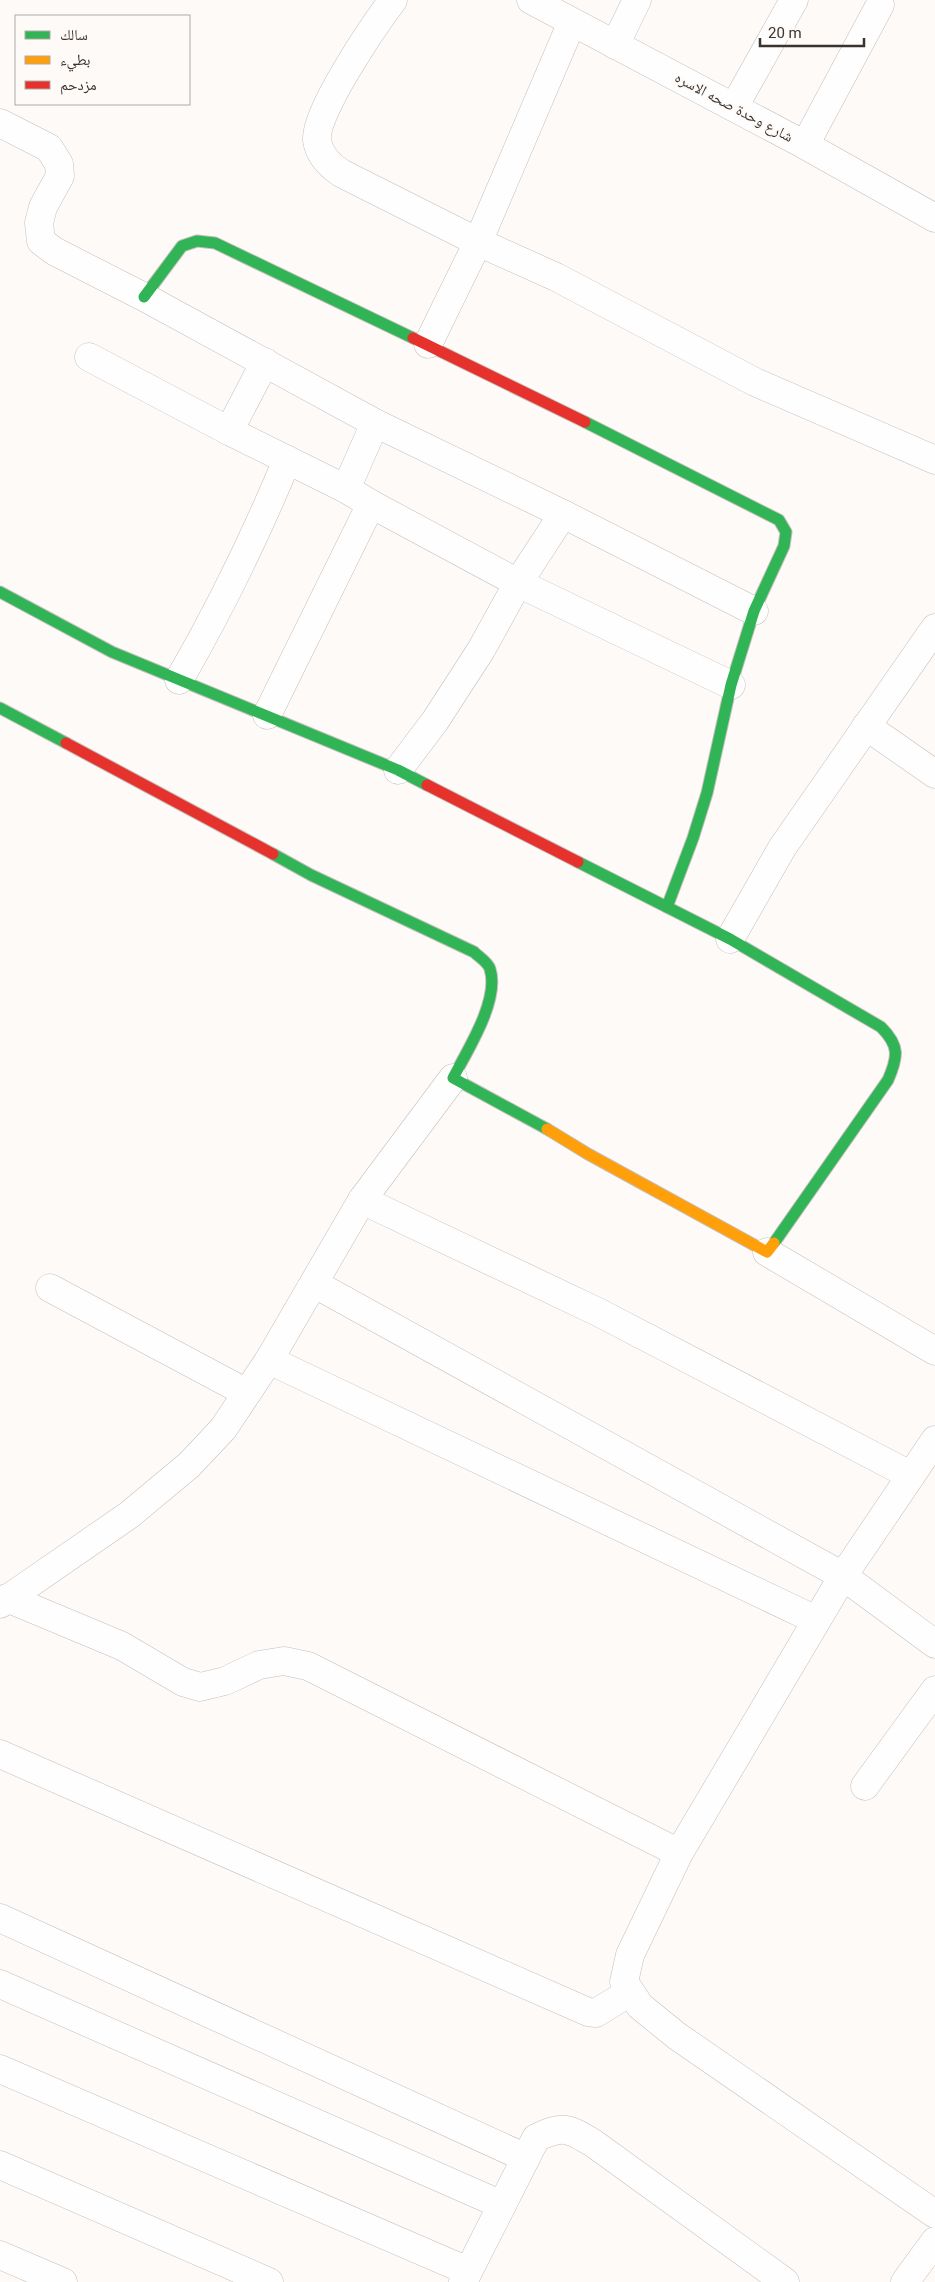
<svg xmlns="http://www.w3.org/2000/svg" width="935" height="2282" viewBox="0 0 935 2282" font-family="Roboto,'Noto Naskh Arabic',sans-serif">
<rect width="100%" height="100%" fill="#fdfaf8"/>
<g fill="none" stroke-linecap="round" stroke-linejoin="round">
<defs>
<g id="street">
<path d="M393,0C375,24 314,113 317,140C319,155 329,165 341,173L478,242L556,277L755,382L935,460"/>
<polyline points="531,0 805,145 935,218"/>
<polyline points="615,45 637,0"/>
<polyline points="734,107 794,0"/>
<polyline points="0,123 49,148 59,164 60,176 43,207 39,223 41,241 54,251 144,297 375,423 563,514 754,611"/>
<polyline points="805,145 880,5"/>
<polyline points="428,344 478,242 572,22"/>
<polyline points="89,357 229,431 346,489 371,504 518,583 731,685"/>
<polyline points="229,431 265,362"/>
<polyline points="346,489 375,423"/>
<path d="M179,680C220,609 256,535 287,460"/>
<polyline points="267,715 371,504"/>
<polyline points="866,726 935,774"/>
<polyline points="398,770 435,721 481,650 518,583 563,514"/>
<polyline points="730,939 782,848 935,628"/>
<polyline points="362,1200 600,1313 910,1475"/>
<polyline points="767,1252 935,1351"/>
<polyline points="315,1284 843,1576 935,1644"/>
<polyline points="50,1288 247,1393"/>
<polyline points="269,1360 816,1620"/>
<polyline points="935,1440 843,1576 679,1853 630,1955 624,1982 640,2006 677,2036 935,2214"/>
<polyline points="7,1598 122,1646 183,1682 200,1687 225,1681 259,1665 284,1661 308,1666 679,1853"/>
<polyline points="0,1604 129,1515 189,1465 223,1429 269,1360 362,1200 453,1078"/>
<polyline points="0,1754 588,2012 596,2013 630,1992"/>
<polyline points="865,1786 935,1690"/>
<polyline points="0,1918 526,2158"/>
<polyline points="0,1984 502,2205"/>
<polyline points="0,2069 468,2271"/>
<polyline points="0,2165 269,2282"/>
<polyline points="0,2255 63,2282"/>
<path d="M463,2282L536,2138C563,2125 568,2128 593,2143L785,2282"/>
<polyline points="905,2282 935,2241"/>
</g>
<g id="fast">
<polyline points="144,297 182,246 197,241 215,243 413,338"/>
<polyline points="585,422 779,520 786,532 784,546 754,611 731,685 707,793 693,838 667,907"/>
<polyline points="0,592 112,652 398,770 427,785"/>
<polyline points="0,708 66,743"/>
<path d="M273,854L311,875L474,952C479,957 488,962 490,969C500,1000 467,1051 453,1078L547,1129"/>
<path d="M578,862L730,939L881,1027C900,1046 898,1057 888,1080L774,1243"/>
</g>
<polyline id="slow" points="547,1129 588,1154 767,1252 774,1243"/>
<g id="jam">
<polyline points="413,338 585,422"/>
<polyline points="66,743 273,854"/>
<polyline points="427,785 578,862"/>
</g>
</defs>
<!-- street casing -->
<use href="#street" stroke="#c4bfbc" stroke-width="29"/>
<!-- fast casing -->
<use href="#fast" stroke="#c4bfbc" stroke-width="13"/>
<!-- slow casing -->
<use href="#slow" stroke="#c4bfbc" stroke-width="13"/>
<!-- jam casing -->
<use href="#jam" stroke="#c4bfbc" stroke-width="13"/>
<!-- street -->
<use href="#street" stroke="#fffefe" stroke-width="28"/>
<!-- fast -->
<use href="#fast" stroke="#30b455" stroke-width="11"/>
<!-- slow -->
<use href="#slow" stroke="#ff9f0a" stroke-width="11"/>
<!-- jam -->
<use href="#jam" stroke="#e5322d" stroke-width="11"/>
</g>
<g text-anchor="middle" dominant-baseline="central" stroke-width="4" stroke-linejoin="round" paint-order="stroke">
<!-- street labels -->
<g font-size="15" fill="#3a332e" stroke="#fefaf7">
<text transform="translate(734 107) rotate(28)">شارع وحدة صحه الاسره</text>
</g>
</g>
<!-- legend -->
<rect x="15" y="15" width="175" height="90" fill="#fefaf7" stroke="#b0aaa7"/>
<rect x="25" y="31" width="25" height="8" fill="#30b455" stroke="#b0aaa7"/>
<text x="60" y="40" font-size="15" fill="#3a332e">سالك</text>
<rect x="25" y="56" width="25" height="8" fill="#ff9f0a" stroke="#b0aaa7"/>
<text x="60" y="65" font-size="15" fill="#3a332e">بطيء</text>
<rect x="25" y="81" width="25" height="8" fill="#e5322d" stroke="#b0aaa7"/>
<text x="60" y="90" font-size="15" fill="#3a332e">مزدحم</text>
<!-- scale -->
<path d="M760 38v8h104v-8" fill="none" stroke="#3a332e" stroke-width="2.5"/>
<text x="768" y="38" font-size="15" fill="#3a332e" stroke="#fefaf7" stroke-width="4" paint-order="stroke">20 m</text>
</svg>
